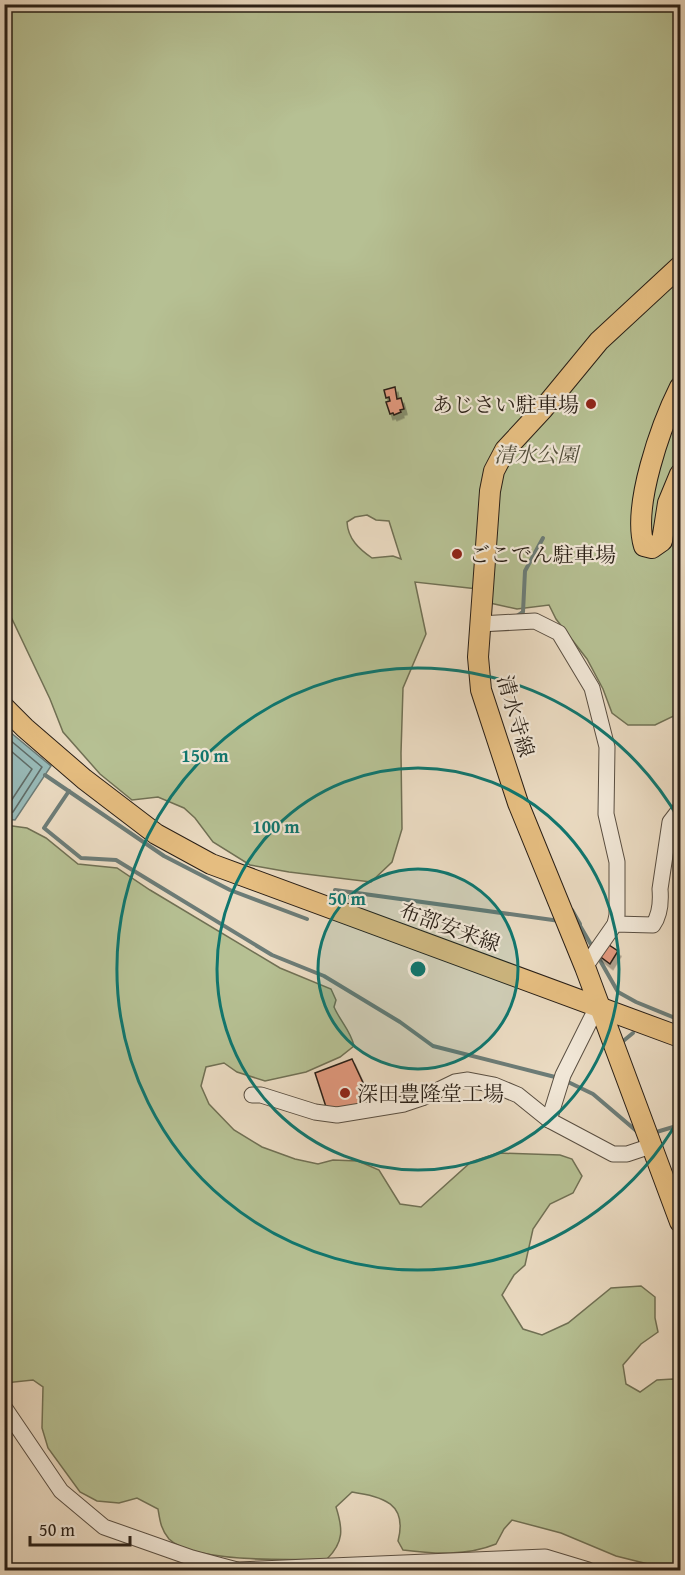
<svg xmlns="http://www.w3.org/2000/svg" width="685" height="1575" viewBox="0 0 685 1575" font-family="'Gentium Book Plus','Noto Serif JP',serif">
<defs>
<filter id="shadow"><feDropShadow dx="3" dy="5.5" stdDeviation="0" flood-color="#0004"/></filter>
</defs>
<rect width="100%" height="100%" fill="#eadac1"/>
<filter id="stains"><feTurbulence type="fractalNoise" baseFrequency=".00333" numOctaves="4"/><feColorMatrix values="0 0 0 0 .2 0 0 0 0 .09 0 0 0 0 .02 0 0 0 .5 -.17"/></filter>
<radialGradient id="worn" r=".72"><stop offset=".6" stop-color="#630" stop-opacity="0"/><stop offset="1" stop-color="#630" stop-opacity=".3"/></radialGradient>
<!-- green -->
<g fill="#b6c093" stroke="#707054" stroke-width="1.5" fill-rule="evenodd">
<path d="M4,5H680V712L678,714L655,725H628L612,713L603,689L587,659L556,619L549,605L517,609L490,603L478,589L415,582L426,634L403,688L401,753L402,829L392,862L371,882L289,872L250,865L213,842L195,818L184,808L158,797L132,800L100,774L63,732L50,699L12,619L5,612ZM367,515L376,520L389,521L401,559L393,556L372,558C359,549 348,539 347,522L355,517Z"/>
<path d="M5,825L27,828L46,838L78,864L117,868L150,890L280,968L331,989L336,1000L334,1007C340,1021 351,1031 354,1046L340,1057L306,1072L265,1081L237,1072L224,1063L206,1067L201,1086L209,1104L234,1130L262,1147L295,1159L318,1164L333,1160L358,1161L379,1170L400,1204L421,1207L471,1162L498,1153L560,1155L572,1159L582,1176L573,1193L550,1204L533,1229L525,1265L514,1275L502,1295L523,1329L542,1335L568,1323L611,1288L641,1286L655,1297V1318L658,1332L641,1344L623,1365L626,1384L640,1392L657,1380L673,1379L680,1385V1569L660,1567L616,1556L561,1533L512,1520L504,1529L496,1544C467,1556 434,1554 403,1550L398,1541C408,1503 383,1497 352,1492L336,1507C343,1529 344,1542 327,1559C293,1560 193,1563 169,1539C161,1530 160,1521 158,1509L137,1498L119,1503L97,1501L80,1492L48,1448L42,1428L43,1387L33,1380L5,1383Z"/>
</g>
<!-- water -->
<polygon fill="#98bab8" stroke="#6c7c77" stroke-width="1.5" points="4,727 51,766 15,820 5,819"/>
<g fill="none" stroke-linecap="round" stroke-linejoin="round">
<!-- shore -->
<g stroke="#606c67" stroke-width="1.5">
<polyline points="4,735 42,767 13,812 4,813"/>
<polyline points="4,745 32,769 9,804 4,806"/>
</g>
<!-- stream -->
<g stroke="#6c7c77" stroke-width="4">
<polyline points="517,616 523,612 525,571 543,538"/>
<polyline points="45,775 164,856 230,890 307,919"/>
<polyline points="69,791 44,828 81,858 116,860 272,955 324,976 400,1022 433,1046 559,1078"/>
<polyline points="335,890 560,921"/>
<polyline points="572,910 580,924"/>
<polyline points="579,924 593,948"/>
<polyline points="597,955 618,992 636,1002 680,1020"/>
<polyline points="623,1045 622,1042 633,1033"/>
<polyline points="566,1081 593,1094 640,1134"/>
<polyline points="653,1133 680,1125"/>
</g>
</g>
<!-- building -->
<g fill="#e1987d" stroke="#291f16" stroke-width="1.5" filter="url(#shadow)">
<polygon points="395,387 397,399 401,398 404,409 400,410 401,412 394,415 393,413 390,414 386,402 390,401 389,397 386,398 384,390"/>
<polygon points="606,943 618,951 610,964 598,955"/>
<polygon points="352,1059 372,1102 328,1113 315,1073"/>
</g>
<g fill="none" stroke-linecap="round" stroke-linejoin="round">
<defs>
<g id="minor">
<polyline points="480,624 535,621 559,633 592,688 607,747 606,814 617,862 617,915 615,924"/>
<path d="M585,967L615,924L653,925C660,915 661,901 660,889L670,822L680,809"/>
<polyline points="252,1095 261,1095 315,1112 337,1115 404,1104 422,1098 455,1082 468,1080 494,1085 518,1095 549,1120 613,1154 627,1154 651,1146"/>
<polyline points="549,1120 563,1075 593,1015 600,1008"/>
<polyline points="4,1407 61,1491 104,1527 192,1558 237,1570"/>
<polyline points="238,1570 545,1557 588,1570"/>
</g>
<g id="major">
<polyline points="680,266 599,341 543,409 505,450 494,471 490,491 478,657 481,690 518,803 585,967 680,1222"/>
<path d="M680,387C661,425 632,506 644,546L652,548L662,541L668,503L680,474"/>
<polyline points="4,707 25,728 84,779 156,834 211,864 680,1037"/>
</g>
</defs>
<!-- minor casing -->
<use href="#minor" stroke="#594e41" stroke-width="17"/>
<!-- major casing -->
<use href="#major" stroke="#291f16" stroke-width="22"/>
<!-- minor -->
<use href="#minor" stroke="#f1e7d7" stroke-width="15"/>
<!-- major -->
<use href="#major" stroke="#e5bd80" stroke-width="20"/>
</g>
<!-- distance rings -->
<circle cx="418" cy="969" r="100" fill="#0f766e" fill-opacity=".12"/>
<g fill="none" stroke="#0f766e" stroke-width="3">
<circle cx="418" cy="969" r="100"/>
<circle cx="418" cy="969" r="201"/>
<path d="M680 1117A301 301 0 1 1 680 821"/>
</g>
<!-- markers -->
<g fill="#8f2418" stroke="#f1e7d7" stroke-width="2">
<circle cx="591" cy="404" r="6"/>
<circle cx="457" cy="554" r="6"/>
<circle cx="345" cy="1093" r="6"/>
</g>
<g text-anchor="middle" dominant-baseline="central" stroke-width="4.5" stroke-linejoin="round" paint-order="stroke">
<!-- poi labels -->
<g font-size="21" fill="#291f16" stroke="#f1e7d7" text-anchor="start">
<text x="579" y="404" text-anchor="end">あじさい駐車場</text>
<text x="469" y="554">ごこでん駐車場</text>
<text x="357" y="1093">深田豊隆堂工場</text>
</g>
<!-- park labels -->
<g font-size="21" font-style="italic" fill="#534f3c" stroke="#f1e7d7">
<text x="536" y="454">清水公園</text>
</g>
<!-- street labels -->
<g font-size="21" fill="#291f16" stroke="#f1e7d7">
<text transform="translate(516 716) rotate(74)">清水寺線</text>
<text transform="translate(450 927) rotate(20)">布部安来線</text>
</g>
</g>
<circle cx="418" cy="969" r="9" fill="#0f766e" stroke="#f1e7d7" stroke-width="3"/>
<g font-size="18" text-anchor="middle" font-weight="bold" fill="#0f766e" stroke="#f1e7d7" stroke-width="4.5" stroke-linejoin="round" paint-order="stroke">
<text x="205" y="762">150 m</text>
<text x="276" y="833">100 m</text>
<text x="347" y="905">50 m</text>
</g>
<!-- margin -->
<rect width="685" height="1575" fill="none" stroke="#eadac1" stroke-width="24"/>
<rect x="6" y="6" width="673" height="1563" fill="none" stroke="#291f16" stroke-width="3"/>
<rect x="12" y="12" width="661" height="1551" fill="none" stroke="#291f16" stroke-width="1.5"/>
<!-- scale -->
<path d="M30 1536v9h100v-9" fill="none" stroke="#291f16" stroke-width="3"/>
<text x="39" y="1536" font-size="18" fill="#291f16" stroke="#f1e7d7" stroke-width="4.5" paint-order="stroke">50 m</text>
<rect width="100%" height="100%" filter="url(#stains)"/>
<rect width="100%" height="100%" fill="url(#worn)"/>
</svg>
